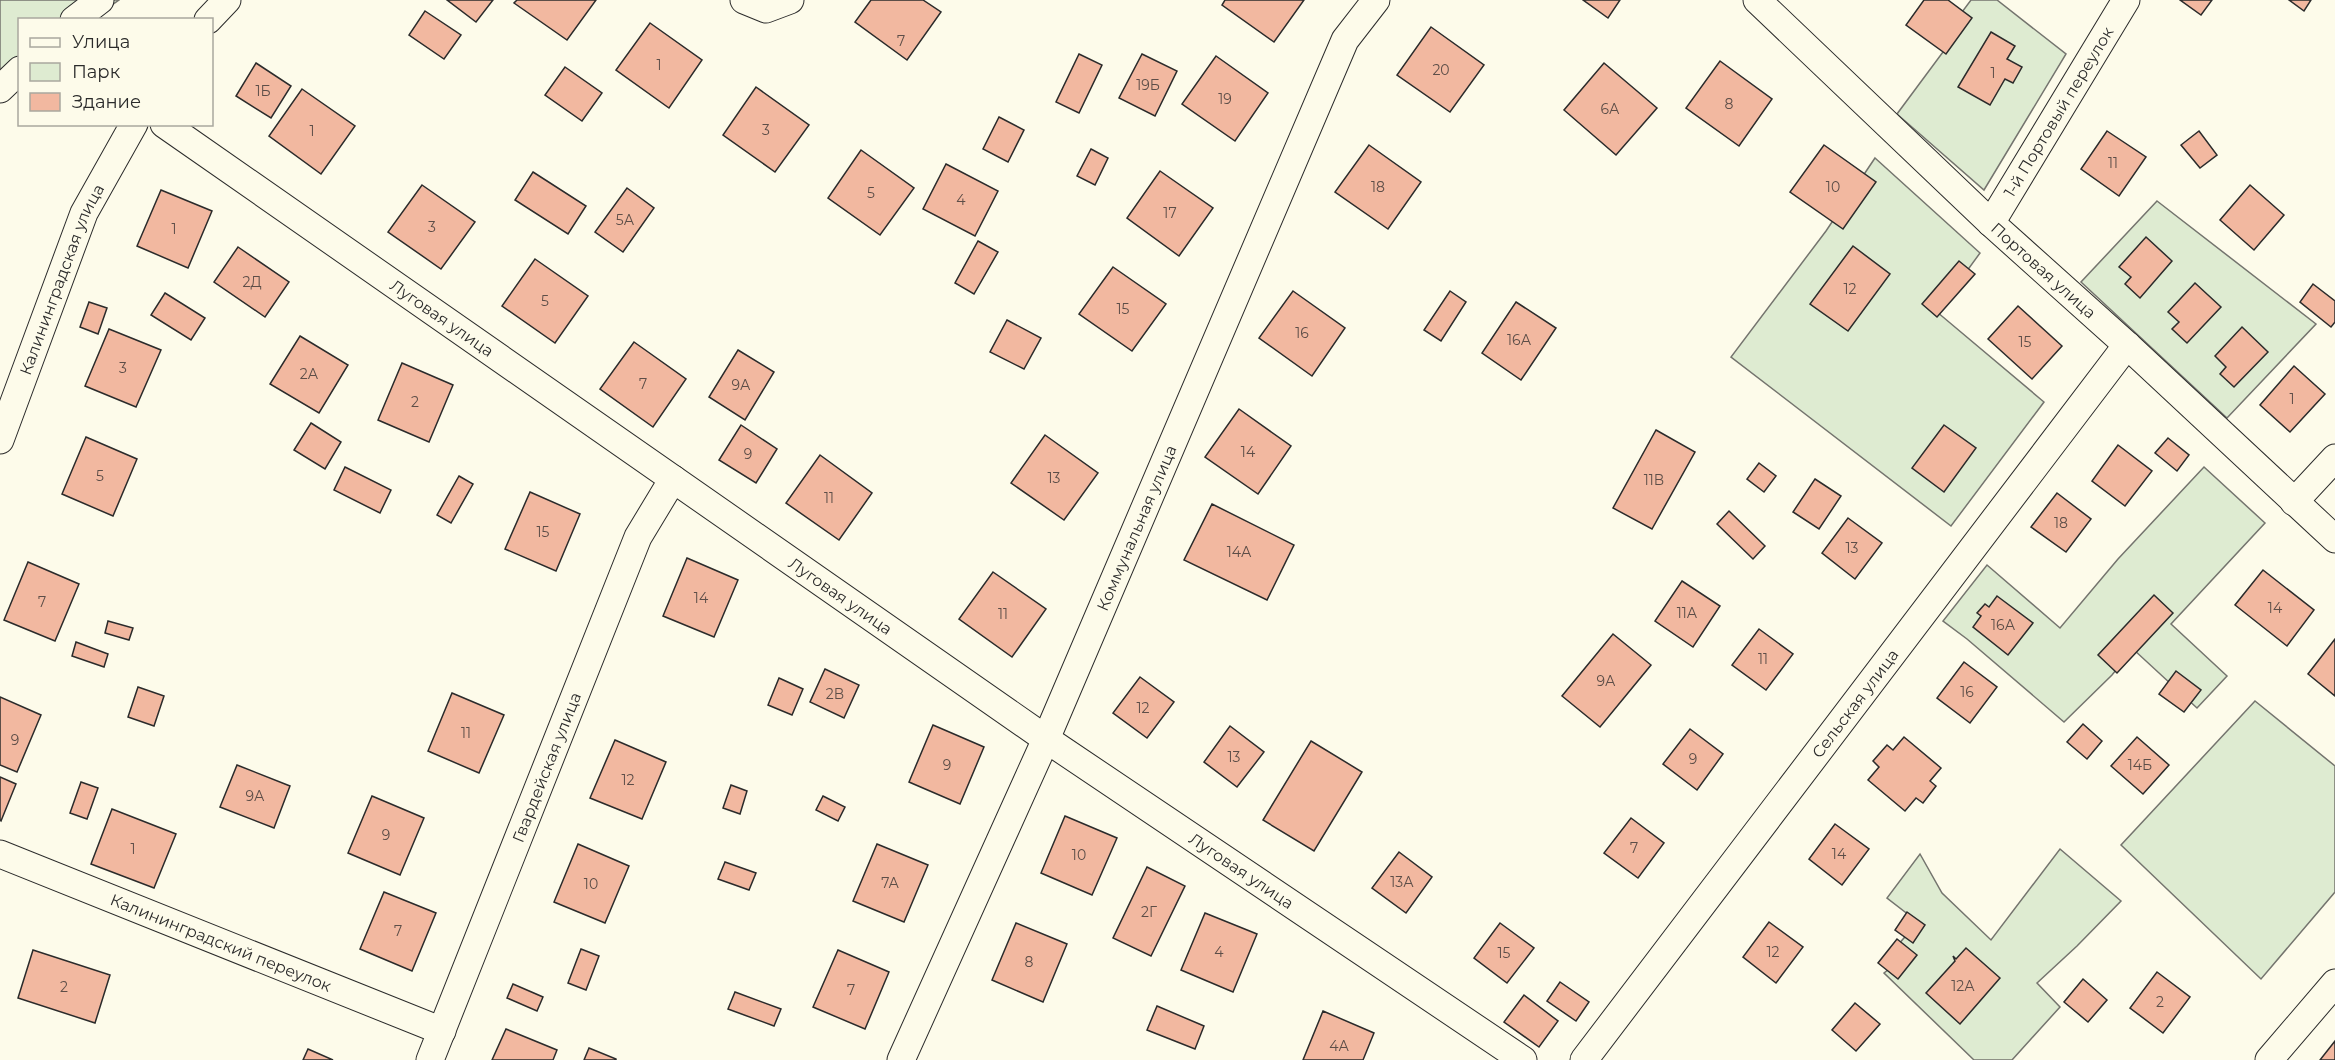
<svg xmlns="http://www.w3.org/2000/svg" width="2335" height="1060" viewBox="0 0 2335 1060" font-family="Montserrat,sans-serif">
<rect width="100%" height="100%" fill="#fdfbea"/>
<!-- green -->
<g fill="#deebd1" stroke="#74746e" stroke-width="1.5">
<polygon points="0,0 119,0 92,19 20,20 19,78 0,96"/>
<polygon points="1971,0 1997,0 2066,54 1984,190 1897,114 1969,17 1962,12"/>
<polygon points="1875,158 1980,253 1937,312 2044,402 1951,526 1731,357 1826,231"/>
<polygon points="2157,201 2316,324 2227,418 2081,282"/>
<polygon points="2204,467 2265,523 2171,624 2227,676 2197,708 2133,649 2112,675 2064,722 1967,639 1943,621 1987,565 2060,628 2118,559"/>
<polygon points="2255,701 2335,766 2335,892 2261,979 2121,845"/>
<polygon points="2060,849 2121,901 2077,946 2037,983 2060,1007 2012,1060 1974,1060 1884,973 1889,969 1897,946 1918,922 1887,898 1920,854 1942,893 1991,940"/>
</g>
<!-- building -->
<g fill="#f2b8a0" stroke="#2b2b2b" stroke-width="1.5">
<polygon points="447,0 493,0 476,22"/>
<polygon points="517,0 596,0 567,40 514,3"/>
<polygon points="871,0 923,0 941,12 907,60 855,22"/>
<polygon points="1225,0 1304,0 1274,42 1222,5"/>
<polygon points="1583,0 1620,0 1608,18"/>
<polygon points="1924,0 1948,0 1972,18 1946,54 1906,25"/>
<polygon points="2180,0 2212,0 2201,15"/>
<polygon points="2289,0 2311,0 2304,11"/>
<polygon points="425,11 461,35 444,59 409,35"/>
<polygon points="650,23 702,60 669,108 616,70"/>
<polygon points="1431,27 1484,65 1450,112 1397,75"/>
<polygon points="1991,32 2015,46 2007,59 2022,67 2013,83 2005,79 1990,105 1958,87"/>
<polygon points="1079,54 1102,65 1079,113 1056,102"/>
<polygon points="1142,54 1177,71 1155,116 1119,98"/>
<polygon points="1216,56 1268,93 1235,141 1182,104"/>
<polygon points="1720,61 1772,99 1739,146 1686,108"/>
<polygon points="256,63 291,86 271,118 236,96"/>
<polygon points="1604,63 1657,108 1616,155 1564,110"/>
<polygon points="565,67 602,93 582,121 545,95"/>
<polygon points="756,87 809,125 775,172 723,135"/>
<polygon points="302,89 355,126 321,174 269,136"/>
<polygon points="999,117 1024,130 1008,162 983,149"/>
<polygon points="2107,131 2146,157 2119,196 2081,169"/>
<polygon points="2199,131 2217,155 2200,168 2181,145"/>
<polygon points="1369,145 1421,182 1388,229 1335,192"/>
<polygon points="1824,145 1876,182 1843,229 1790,192"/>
<polygon points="1091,149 1108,158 1095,185 1077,176"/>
<polygon points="861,150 914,188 880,235 828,198"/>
<polygon points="946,164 998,191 975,236 923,209"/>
<polygon points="1160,171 1213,208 1179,256 1127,218"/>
<polygon points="533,172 586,206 568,234 515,200"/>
<polygon points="422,185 475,222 441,269 388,232"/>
<polygon points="2250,185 2284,215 2254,250 2220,220"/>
<polygon points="627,188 654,208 623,252 595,232"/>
<polygon points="161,190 212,211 188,268 137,246"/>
<polygon points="2146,237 2172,261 2140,298 2125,284 2131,277 2119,267"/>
<polygon points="978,241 998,252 974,294 955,283"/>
<polygon points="1853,246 1890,274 1848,331 1810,304"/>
<polygon points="238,247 289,282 265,317 214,282"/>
<polygon points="535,259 588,296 555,343 502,306"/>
<polygon points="1959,261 1975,274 1937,317 1922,304"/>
<polygon points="1113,267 1166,304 1132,351 1079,314"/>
<polygon points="2195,283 2221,307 2187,343 2172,329 2179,322 2168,312"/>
<polygon points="2313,284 2335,301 2335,322 2331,327 2300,302"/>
<polygon points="1293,291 1345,328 1312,376 1259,338"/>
<polygon points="1450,291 1466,302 1441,341 1424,330"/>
<polygon points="165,293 205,318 191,340 151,315"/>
<polygon points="89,302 107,308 98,334 80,327"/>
<polygon points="1516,302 1556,328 1521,380 1482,353"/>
<polygon points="2018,306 2062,346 2032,379 1988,339"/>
<polygon points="1007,320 1041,338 1024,369 990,352"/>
<polygon points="2242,327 2268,352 2234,387 2220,374 2226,367 2215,356"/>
<polygon points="109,329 161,350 136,407 85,386"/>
<polygon points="300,336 348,365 319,413 270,384"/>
<polygon points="634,342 686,379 653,427 600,389"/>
<polygon points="738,350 774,372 745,420 709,397"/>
<polygon points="402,363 453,385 429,442 378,420"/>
<polygon points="2294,366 2325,394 2290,432 2260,405"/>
<polygon points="1239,409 1291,446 1258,494 1205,457"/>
<polygon points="311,423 341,442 325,469 294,450"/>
<polygon points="741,425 777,449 756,483 719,460"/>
<polygon points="1944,425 1976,448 1944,492 1912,468"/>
<polygon points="1656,430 1695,452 1652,529 1613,508"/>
<polygon points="1045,435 1098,473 1064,520 1011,483"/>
<polygon points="86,437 137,459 113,516 62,494"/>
<polygon points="2168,438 2189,455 2177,471 2155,453"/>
<polygon points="2118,445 2152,471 2125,506 2092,481"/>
<polygon points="820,455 872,493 839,540 786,503"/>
<polygon points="1759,463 1776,476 1764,492 1747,479"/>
<polygon points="345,467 391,490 380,513 334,490"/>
<polygon points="459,476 473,484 451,523 437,515"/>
<polygon points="1815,479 1841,496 1819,529 1793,512"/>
<polygon points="530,492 580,514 556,571 505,549"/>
<polygon points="2057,493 2091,519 2066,552 2031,527"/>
<polygon points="1212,504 1294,545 1267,600 1184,560"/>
<polygon points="1729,511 1765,546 1753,559 1717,524"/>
<polygon points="1848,518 1882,543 1855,579 1822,553"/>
<polygon points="687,558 738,580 714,637 663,616"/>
<polygon points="28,562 79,584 55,641 4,620"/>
<polygon points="2263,570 2314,610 2287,646 2235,605"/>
<polygon points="993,572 1046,609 1012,657 959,619"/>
<polygon points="1682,581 1720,606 1693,647 1655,621"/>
<polygon points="2154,595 2173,613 2117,673 2098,655"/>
<polygon points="1997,596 2033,623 2008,655 1973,627 1981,616 1977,613 1985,604 1989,607"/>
<polygon points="108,621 133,628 129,640 105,633"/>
<polygon points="1759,629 1793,654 1766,690 1732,665"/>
<polygon points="1613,634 1651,665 1600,727 1562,696"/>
<polygon points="2335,639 2335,696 2308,674"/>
<polygon points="76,642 108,654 104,667 72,656"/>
<polygon points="1964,662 1997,687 1970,723 1937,698"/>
<polygon points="825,669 859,685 844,718 810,702"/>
<polygon points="2176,671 2201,690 2184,712 2159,694"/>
<polygon points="1140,677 1174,702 1147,738 1113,713"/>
<polygon points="779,678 803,689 792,715 768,705"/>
<polygon points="138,687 164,696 154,726 128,717"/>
<polygon points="452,693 504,715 479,773 428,751"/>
<polygon points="0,697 41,715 17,772 0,765"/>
<polygon points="2083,724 2102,741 2087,759 2067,742"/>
<polygon points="933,725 984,747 960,804 909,782"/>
<polygon points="1230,726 1264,752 1237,787 1204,762"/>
<polygon points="1690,729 1723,754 1697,790 1663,764"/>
<polygon points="1904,737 1941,768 1930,781 1936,786 1923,803 1916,798 1905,811 1868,780 1879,767 1873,761 1887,745 1893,750"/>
<polygon points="2137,737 2169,765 2143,794 2111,766"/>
<polygon points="615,740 666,762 642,819 590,798"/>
<polygon points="1311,741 1362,772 1314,851 1263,820"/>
<polygon points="237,765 290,786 274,828 220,807"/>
<polygon points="0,777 16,784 1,821 0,820"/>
<polygon points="81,782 98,788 87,819 70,813"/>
<polygon points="731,785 747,791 740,814 723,808"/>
<polygon points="372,796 424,818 400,875 348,853"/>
<polygon points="823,796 845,807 838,821 816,810"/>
<polygon points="112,809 176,834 154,888 91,864"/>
<polygon points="1065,816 1117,838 1092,895 1041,873"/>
<polygon points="1631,818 1664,843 1638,878 1604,853"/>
<polygon points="1835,824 1869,849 1842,885 1809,859"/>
<polygon points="578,844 629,866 605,923 554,902"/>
<polygon points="877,844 928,865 904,922 853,901"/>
<polygon points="1399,852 1432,877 1406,913 1372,888"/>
<polygon points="725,862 756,873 749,890 718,879"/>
<polygon points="1147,867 1185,886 1151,956 1113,938"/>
<polygon points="384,892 436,913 412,971 360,949"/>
<polygon points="1907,912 1925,925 1913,943 1895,930"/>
<polygon points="1205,913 1257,934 1233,992 1181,970"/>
<polygon points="1769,922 1803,947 1776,983 1743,957"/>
<polygon points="1016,923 1067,944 1043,1002 992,980"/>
<polygon points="1500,923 1534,948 1507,983 1474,958"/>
<polygon points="1897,939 1917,955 1898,979 1878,963"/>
<polygon points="1966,948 2000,978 1960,1024 1926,993 1955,961 1953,956 1956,959"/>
<polygon points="581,949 599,956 586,990 568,983"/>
<polygon points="33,950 110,975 95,1023 18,998"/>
<polygon points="838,950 889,972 865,1029 813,1007"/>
<polygon points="2157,972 2190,997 2163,1033 2130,1008"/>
<polygon points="2083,979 2107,1000 2088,1022 2064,1002"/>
<polygon points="1560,982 1589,1002 1576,1021 1547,1001"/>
<polygon points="513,984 543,997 537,1011 507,998"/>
<polygon points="735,992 781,1009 774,1026 728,1009"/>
<polygon points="1524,995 1558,1021 1539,1047 1504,1022"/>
<polygon points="1855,1003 1880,1024 1856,1051 1832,1030"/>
<polygon points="1157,1006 1204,1026 1195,1049 1147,1030"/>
<polygon points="1323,1011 1374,1033 1363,1060 1303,1060"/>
<polygon points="506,1029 557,1050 553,1060 492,1060"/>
<polygon points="2335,1041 2335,1060 2320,1060"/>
<polygon points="589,1048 616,1059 616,1060 584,1060"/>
<polygon points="308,1049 333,1060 303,1060"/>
</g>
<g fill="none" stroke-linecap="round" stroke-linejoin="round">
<defs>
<g id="minor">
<polyline points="744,0 766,9 790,0"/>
<path id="s1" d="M1757,0L1991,223L2127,345L2335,539"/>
<polyline points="74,20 100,0"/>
<polyline points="208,20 227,0"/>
<polyline points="0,89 20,70"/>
<path id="s2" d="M164,124L1046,739L1523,1060"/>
<path id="s3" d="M1991,223L2126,0"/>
<path id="s4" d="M0,440L84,213L134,124"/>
<polyline points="2294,502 2335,458"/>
<path id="s5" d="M0,854L442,1031"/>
<path id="s6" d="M430,1060L638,537L673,479"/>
<path id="s7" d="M901,1060L1046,739L1345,40L1376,0"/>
<path id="s8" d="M1584,1060L2127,345"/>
<polyline points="2269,1060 2335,983"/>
</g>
</defs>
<!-- minor casing -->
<use href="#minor" stroke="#2b2b2b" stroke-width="29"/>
<!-- minor -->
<use href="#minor" stroke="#fdfbea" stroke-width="27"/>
</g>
<g text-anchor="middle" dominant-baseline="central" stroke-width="4.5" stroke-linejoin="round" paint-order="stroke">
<!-- number labels -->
<g font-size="14" fill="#5d4e48">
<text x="901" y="41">7</text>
<text x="659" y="65">1</text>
<text x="1441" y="70">20</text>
<text x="1993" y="73">1</text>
<text x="1148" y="85">19Б</text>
<text x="263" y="91">1Б</text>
<text x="1225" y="99">19</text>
<text x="1729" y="104">8</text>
<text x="1610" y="109">6А</text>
<text x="766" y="130">3</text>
<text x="312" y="131">1</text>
<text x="2113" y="163">11</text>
<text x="1378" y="187">18</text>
<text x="1833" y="187">10</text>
<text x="871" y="193">5</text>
<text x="961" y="200">4</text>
<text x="1170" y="213">17</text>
<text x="625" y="220">5А</text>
<text x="432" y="227">3</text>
<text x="174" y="229">1</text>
<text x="252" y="282">2Д</text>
<text x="1850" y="289">12</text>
<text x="545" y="301">5</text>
<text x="1123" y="309">15</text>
<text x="1302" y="333">16</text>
<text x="1519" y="340">16А</text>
<text x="2025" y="342">15</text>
<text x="123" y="368">3</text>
<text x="309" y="374">2А</text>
<text x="643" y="384">7</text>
<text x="741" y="385">9А</text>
<text x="2292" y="399">1</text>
<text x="415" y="402">2</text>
<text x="1248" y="452">14</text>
<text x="748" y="454">9</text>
<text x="100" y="476">5</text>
<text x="1054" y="478">13</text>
<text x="1654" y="480">11В</text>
<text x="829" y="498">11</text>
<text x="2061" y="523">18</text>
<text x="543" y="532">15</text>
<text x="1852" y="548">13</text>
<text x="1239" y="552">14А</text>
<text x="701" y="598">14</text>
<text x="42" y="602">7</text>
<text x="2275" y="608">14</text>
<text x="1687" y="613">11А</text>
<text x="1003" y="614">11</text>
<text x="2003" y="625">16А</text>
<text x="1763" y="659">11</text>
<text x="1606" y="681">9А</text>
<text x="1967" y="692">16</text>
<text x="835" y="694">2В</text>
<text x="1143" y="708">12</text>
<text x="466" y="733">11</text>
<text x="15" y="740">9</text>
<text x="1234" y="757">13</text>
<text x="1693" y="759">9</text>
<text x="947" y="765">9</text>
<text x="2140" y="765">14Б</text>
<text x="628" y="780">12</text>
<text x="255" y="796">9А</text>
<text x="386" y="835">9</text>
<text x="1634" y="848">7</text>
<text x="133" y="849">1</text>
<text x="1839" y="854">14</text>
<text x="1079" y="855">10</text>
<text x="1402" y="882">13А</text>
<text x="890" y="883">7А</text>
<text x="591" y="884">10</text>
<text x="1149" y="912">2Г</text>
<text x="398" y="931">7</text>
<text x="1219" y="952">4</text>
<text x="1773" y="952">12</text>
<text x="1504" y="953">15</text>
<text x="1029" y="962">8</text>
<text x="1963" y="986">12А</text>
<text x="64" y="987">2</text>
<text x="851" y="990">7</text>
<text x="2160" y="1002">2</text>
<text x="1339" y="1046">4А</text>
</g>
<!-- street labels -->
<g font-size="16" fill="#2b2b2b" stroke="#fdfbea">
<text stroke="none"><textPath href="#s3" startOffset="130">1-й Портовый переулок</textPath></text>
<text stroke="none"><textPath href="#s1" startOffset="394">Портовая улица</textPath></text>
<text stroke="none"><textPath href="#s4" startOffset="172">Калининградская улица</textPath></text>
<text stroke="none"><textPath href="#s2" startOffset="339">Луговая улица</textPath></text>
<text stroke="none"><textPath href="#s7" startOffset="582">Коммунальная улица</textPath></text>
<text stroke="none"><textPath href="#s2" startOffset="825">Луговая улица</textPath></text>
<text stroke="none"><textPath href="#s8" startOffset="448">Сельская улица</textPath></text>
<text stroke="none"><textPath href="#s6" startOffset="315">Гвардейская улица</textPath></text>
<text stroke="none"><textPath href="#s2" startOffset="1311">Луговая улица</textPath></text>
<text stroke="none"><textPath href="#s5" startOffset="238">Калининградский переулок</textPath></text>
</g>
</g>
<!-- legend -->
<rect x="18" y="18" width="195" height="108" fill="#fdfbea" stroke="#a9a89e" stroke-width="1.5"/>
<rect x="30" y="38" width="30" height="9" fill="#fdfbea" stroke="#a9a89e" stroke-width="1.5"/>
<text x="72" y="48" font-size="18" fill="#2b2b2b">Улица</text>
<rect x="30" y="63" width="30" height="18" fill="#deebd1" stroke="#a9a89e" stroke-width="1.5"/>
<text x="72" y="78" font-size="18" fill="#2b2b2b">Парк</text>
<rect x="30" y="93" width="30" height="18" fill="#f2b8a0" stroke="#a9a89e" stroke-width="1.5"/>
<text x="72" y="108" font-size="18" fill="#2b2b2b">Здание</text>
</svg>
